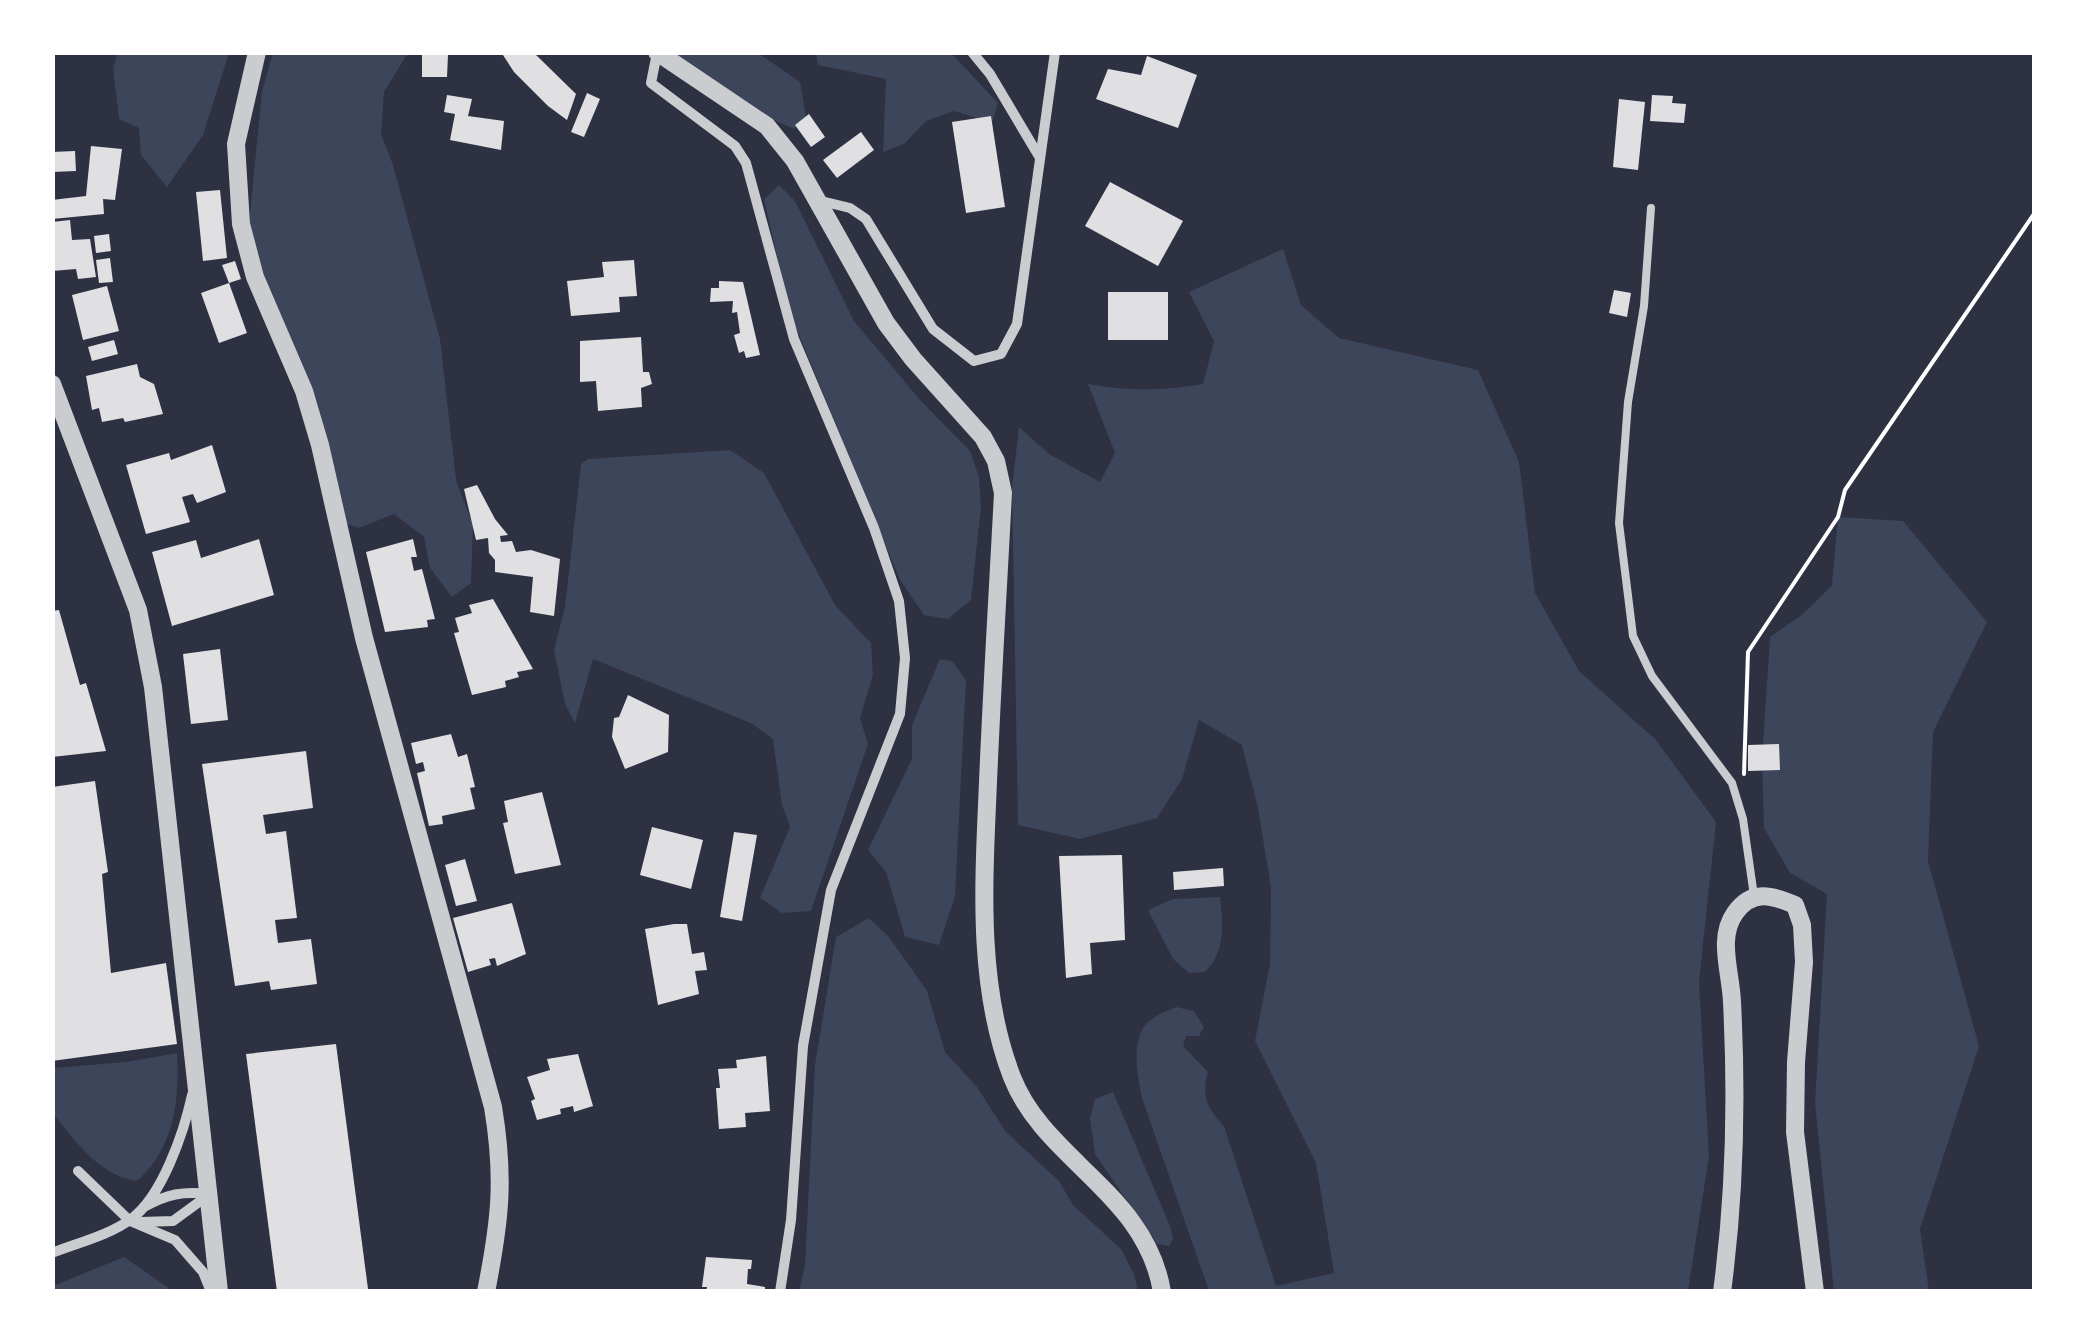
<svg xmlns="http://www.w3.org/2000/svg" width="2087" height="1344" viewBox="0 0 2087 1344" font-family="Inter,sans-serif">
<rect width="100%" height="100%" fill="#2d3142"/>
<!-- green -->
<g fill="#3c4559">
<polygon points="118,53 229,53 203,135 167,187 141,155 139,128 119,119 113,68"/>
<polygon points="273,53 413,53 406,56 384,92 381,134 393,165 440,339 456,480 473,525 471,583 452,597 430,568 424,537 394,514 359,528 338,521 318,405 247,245 262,91"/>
<polygon points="673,53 758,53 800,82 806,117 794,129 776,121"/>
<polygon points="816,53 951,53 998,103 992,123 954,111 926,121 904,144 883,152 886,79 818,65"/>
<polygon points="779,185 795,201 854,321 921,401 970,451 979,477 981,507 971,600 948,619 924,615 900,580 790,313 764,199"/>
<path d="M1283,249L1301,305L1339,338L1478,370L1519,462L1535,593L1579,671L1656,740L1716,822L1699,982L1709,1156L1688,1291H1209L1142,1098C1138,1076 1130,1044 1146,1024C1153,1016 1167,1011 1176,1007L1194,1011L1204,1027L1199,1036H1186L1183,1046L1208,1072C1201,1096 1207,1108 1224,1126L1276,1286L1334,1273L1316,1163L1255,1041L1270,964L1271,888L1258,808L1242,745L1199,720L1182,779L1157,818L1080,839L1018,825L1012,487L1019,427L1049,454L1100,482L1115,453L1088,384C1128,391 1163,391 1203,384L1214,341L1189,292Z"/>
<polygon points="730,450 764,473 835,605 871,643 873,675 860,718 868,744 811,911 782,913 760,898 790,827 782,805 773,739 751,723 593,659 575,723 565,704 554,650 565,607 581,464 588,459"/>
<polygon points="1838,517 1903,521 1987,622 1933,732 1928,861 1979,1046 1920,1229 1929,1291 1834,1291 1815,1103 1827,894 1790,873 1764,828 1762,759 1770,637 1803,614 1832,585"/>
<polygon points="940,659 952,661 966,680 955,896 939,945 905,937 886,872 868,850 912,759 912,725"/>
<path d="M1220,897C1223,925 1226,951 1205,972L1189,973L1173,959L1148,910L1173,899Z"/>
<polygon points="869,918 889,937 927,991 945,1052 977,1087 1006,1132 1059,1181 1073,1205 1121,1249 1134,1274 1138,1291 799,1291 805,1265 815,1065 836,937"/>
<path d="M177,1053C180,1100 174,1149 137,1181C98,1175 77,1142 53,1114V1068L126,1062Z"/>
<polygon points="1113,1092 1170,1226 1173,1239 1169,1246 1157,1244 1095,1154 1090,1118 1095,1099"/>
<polygon points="124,1257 173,1291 53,1291 53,1286"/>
</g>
<!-- building -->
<g fill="#e0e0e3">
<polygon points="501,52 533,52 576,94 567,120 548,106 514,72"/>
<polygon points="422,55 448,55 447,77 422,77"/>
<polygon points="1147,56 1197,75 1178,128 1096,99 1108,69 1141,75"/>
<polygon points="587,93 600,99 584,137 571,132"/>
<polygon points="447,95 472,99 468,116 504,121 501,150 450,140 455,114 444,112"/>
<polygon points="1652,95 1673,96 1672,103 1686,104 1684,123 1650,121"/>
<polygon points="1619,99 1645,102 1638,170 1613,167"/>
<polygon points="809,114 825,137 811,147 795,125"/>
<polygon points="991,116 1005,207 966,213 952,122"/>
<polygon points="861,132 874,150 837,178 823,160"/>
<polygon points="91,146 122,149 115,200 103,199 104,214 52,219 52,200 86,196"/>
<polygon points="75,151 76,171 52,172 52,152"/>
<polygon points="1110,182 1183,221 1158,266 1085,226"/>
<polygon points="220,190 227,258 203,261 196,192"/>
<polygon points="70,220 72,240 90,239 96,277 78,279 76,269 52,271 52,222"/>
<polygon points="109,234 111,251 96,253 94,236"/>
<polygon points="110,258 113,282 99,283 96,260"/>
<polygon points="634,260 637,296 619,297 620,312 571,316 567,281 604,277 602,262"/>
<polygon points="235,261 241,279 229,283 222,265"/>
<polygon points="719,281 743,282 760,355 746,358 744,351 739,353 734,335 740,333 737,312 732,313 733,301 710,302 711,288 719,288"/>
<polygon points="229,283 247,333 219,343 201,293"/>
<polygon points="107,286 119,331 83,340 72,295"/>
<polygon points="1614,290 1631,293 1627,317 1609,313"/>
<rect x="1108" y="292" width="60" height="48"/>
<polygon points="641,337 643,372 649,372 652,384 641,388 642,407 598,411 596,381 580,382 580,341"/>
<polygon points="114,340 118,354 92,361 88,347"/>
<polygon points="137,364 140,377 154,384 163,414 125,422 123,418 102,422 99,408 92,410 86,376"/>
<polygon points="212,445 226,492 197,503 193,494 182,497 190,522 146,534 126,465 169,453 171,460"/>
<polygon points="477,485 495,519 508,535 500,536 501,542 512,541 516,552 531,550 560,559 554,616 530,612 533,577 495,572 495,560 489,553 488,538 476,540 464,489"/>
<polygon points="259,539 274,595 172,626 152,552 196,540 201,558"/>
<polygon points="413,539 417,557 411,557 414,571 422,569 435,619 427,620 428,627 385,632 366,552"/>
<polygon points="493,599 533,669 517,672 519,677 505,681 506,687 472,695 454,633 459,632 455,618 472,613 469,605"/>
<polygon points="59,610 80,685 86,683 106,751 52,757 52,611"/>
<polygon points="220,649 228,720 191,724 183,654"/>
<polygon points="628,695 669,715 668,752 625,769 612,737 614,718 619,717"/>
<polygon points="451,734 458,757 467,754 475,787 470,788 475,809 442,816 443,824 429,826 417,773 425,771 423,762 416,764 411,743"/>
<polygon points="1779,744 1780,770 1748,771 1748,745"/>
<polygon points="306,751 313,808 263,815 266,834 286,831 297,918 275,920 278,943 311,939 317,984 271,990 269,981 235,986 202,764"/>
<polygon points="95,781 108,872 102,874 111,973 166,963 177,1044 52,1061 52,787"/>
<polygon points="542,792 561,865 515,874 503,823 508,822 504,801"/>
<polygon points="652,827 703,840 691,889 640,875"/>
<polygon points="734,832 757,835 742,921 720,917"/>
<polygon points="1122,855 1125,940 1090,943 1092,974 1066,978 1059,856"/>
<polygon points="465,859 477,901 456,906 445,865"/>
<polygon points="1223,868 1224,886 1174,890 1173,872"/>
<polygon points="512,903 526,954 497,966 495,958 489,959 491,965 468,972 453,918"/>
<polygon points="674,924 687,924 692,954 704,952 707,970 695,971 699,994 658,1005 645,929"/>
<polygon points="336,1044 368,1289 277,1292 246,1054"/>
<polygon points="578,1054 593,1106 574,1112 573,1106 560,1109 561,1114 537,1120 531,1101 535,1099 527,1077 550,1070 547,1059"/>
<polygon points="766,1056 770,1111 745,1113 746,1127 719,1129 716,1088 720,1088 718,1069 737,1068 736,1060"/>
<polygon points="706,1257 752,1260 751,1269 748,1269 747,1284 765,1287 765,1292 706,1292 707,1287 702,1287"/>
</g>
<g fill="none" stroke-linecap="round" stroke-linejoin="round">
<!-- path -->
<polyline stroke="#fff" stroke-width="4" points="1744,774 1748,652 1838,517 1845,490 2034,214"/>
<!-- service -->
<polyline stroke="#caccd0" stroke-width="8" points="1651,208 1644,306 1628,402 1619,523 1633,636 1652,676 1732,783 1743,819 1754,896"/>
<!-- minor -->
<g stroke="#caccd0" stroke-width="10">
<polyline points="972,52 990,74 1040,158"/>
<polyline points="657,53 651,83 735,146 746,163 794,339 874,528 899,601 905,658 900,714 831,890 803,1046 791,1220 780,1292"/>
<polyline points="817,200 850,208 866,219 933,329 974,361 1001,354 1017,324 1055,52"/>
<polyline points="78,1171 130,1221 175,1240 203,1272 211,1292"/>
<path d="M144,1207C167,1194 183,1191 209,1194"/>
<polyline points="141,1222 173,1221 210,1194"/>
<path d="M52,1253C77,1243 110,1235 131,1219C162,1197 184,1132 192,1095"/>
</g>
<!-- tertiary -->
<g stroke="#caccd0" stroke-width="18">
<path d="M257,52L236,144L241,224L255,277L304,391L320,445L364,638L493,1107C505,1179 500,1221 486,1292"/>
<path d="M657,52L767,126L795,161L886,323L913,359L983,437L996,461L1003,493C998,589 992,686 988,782C984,879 976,984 1012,1077C1044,1160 1146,1193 1162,1292"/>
<polyline points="52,384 138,610 153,687 219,1292"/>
<path d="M1722,1292C1735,1195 1737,1099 1732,1002C1731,973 1717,938 1735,913C1752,889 1772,895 1795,905L1802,925L1804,962L1796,1062L1795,1132L1815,1292"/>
</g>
</g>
<!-- border -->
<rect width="2087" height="1344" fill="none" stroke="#ffffff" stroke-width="110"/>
</svg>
